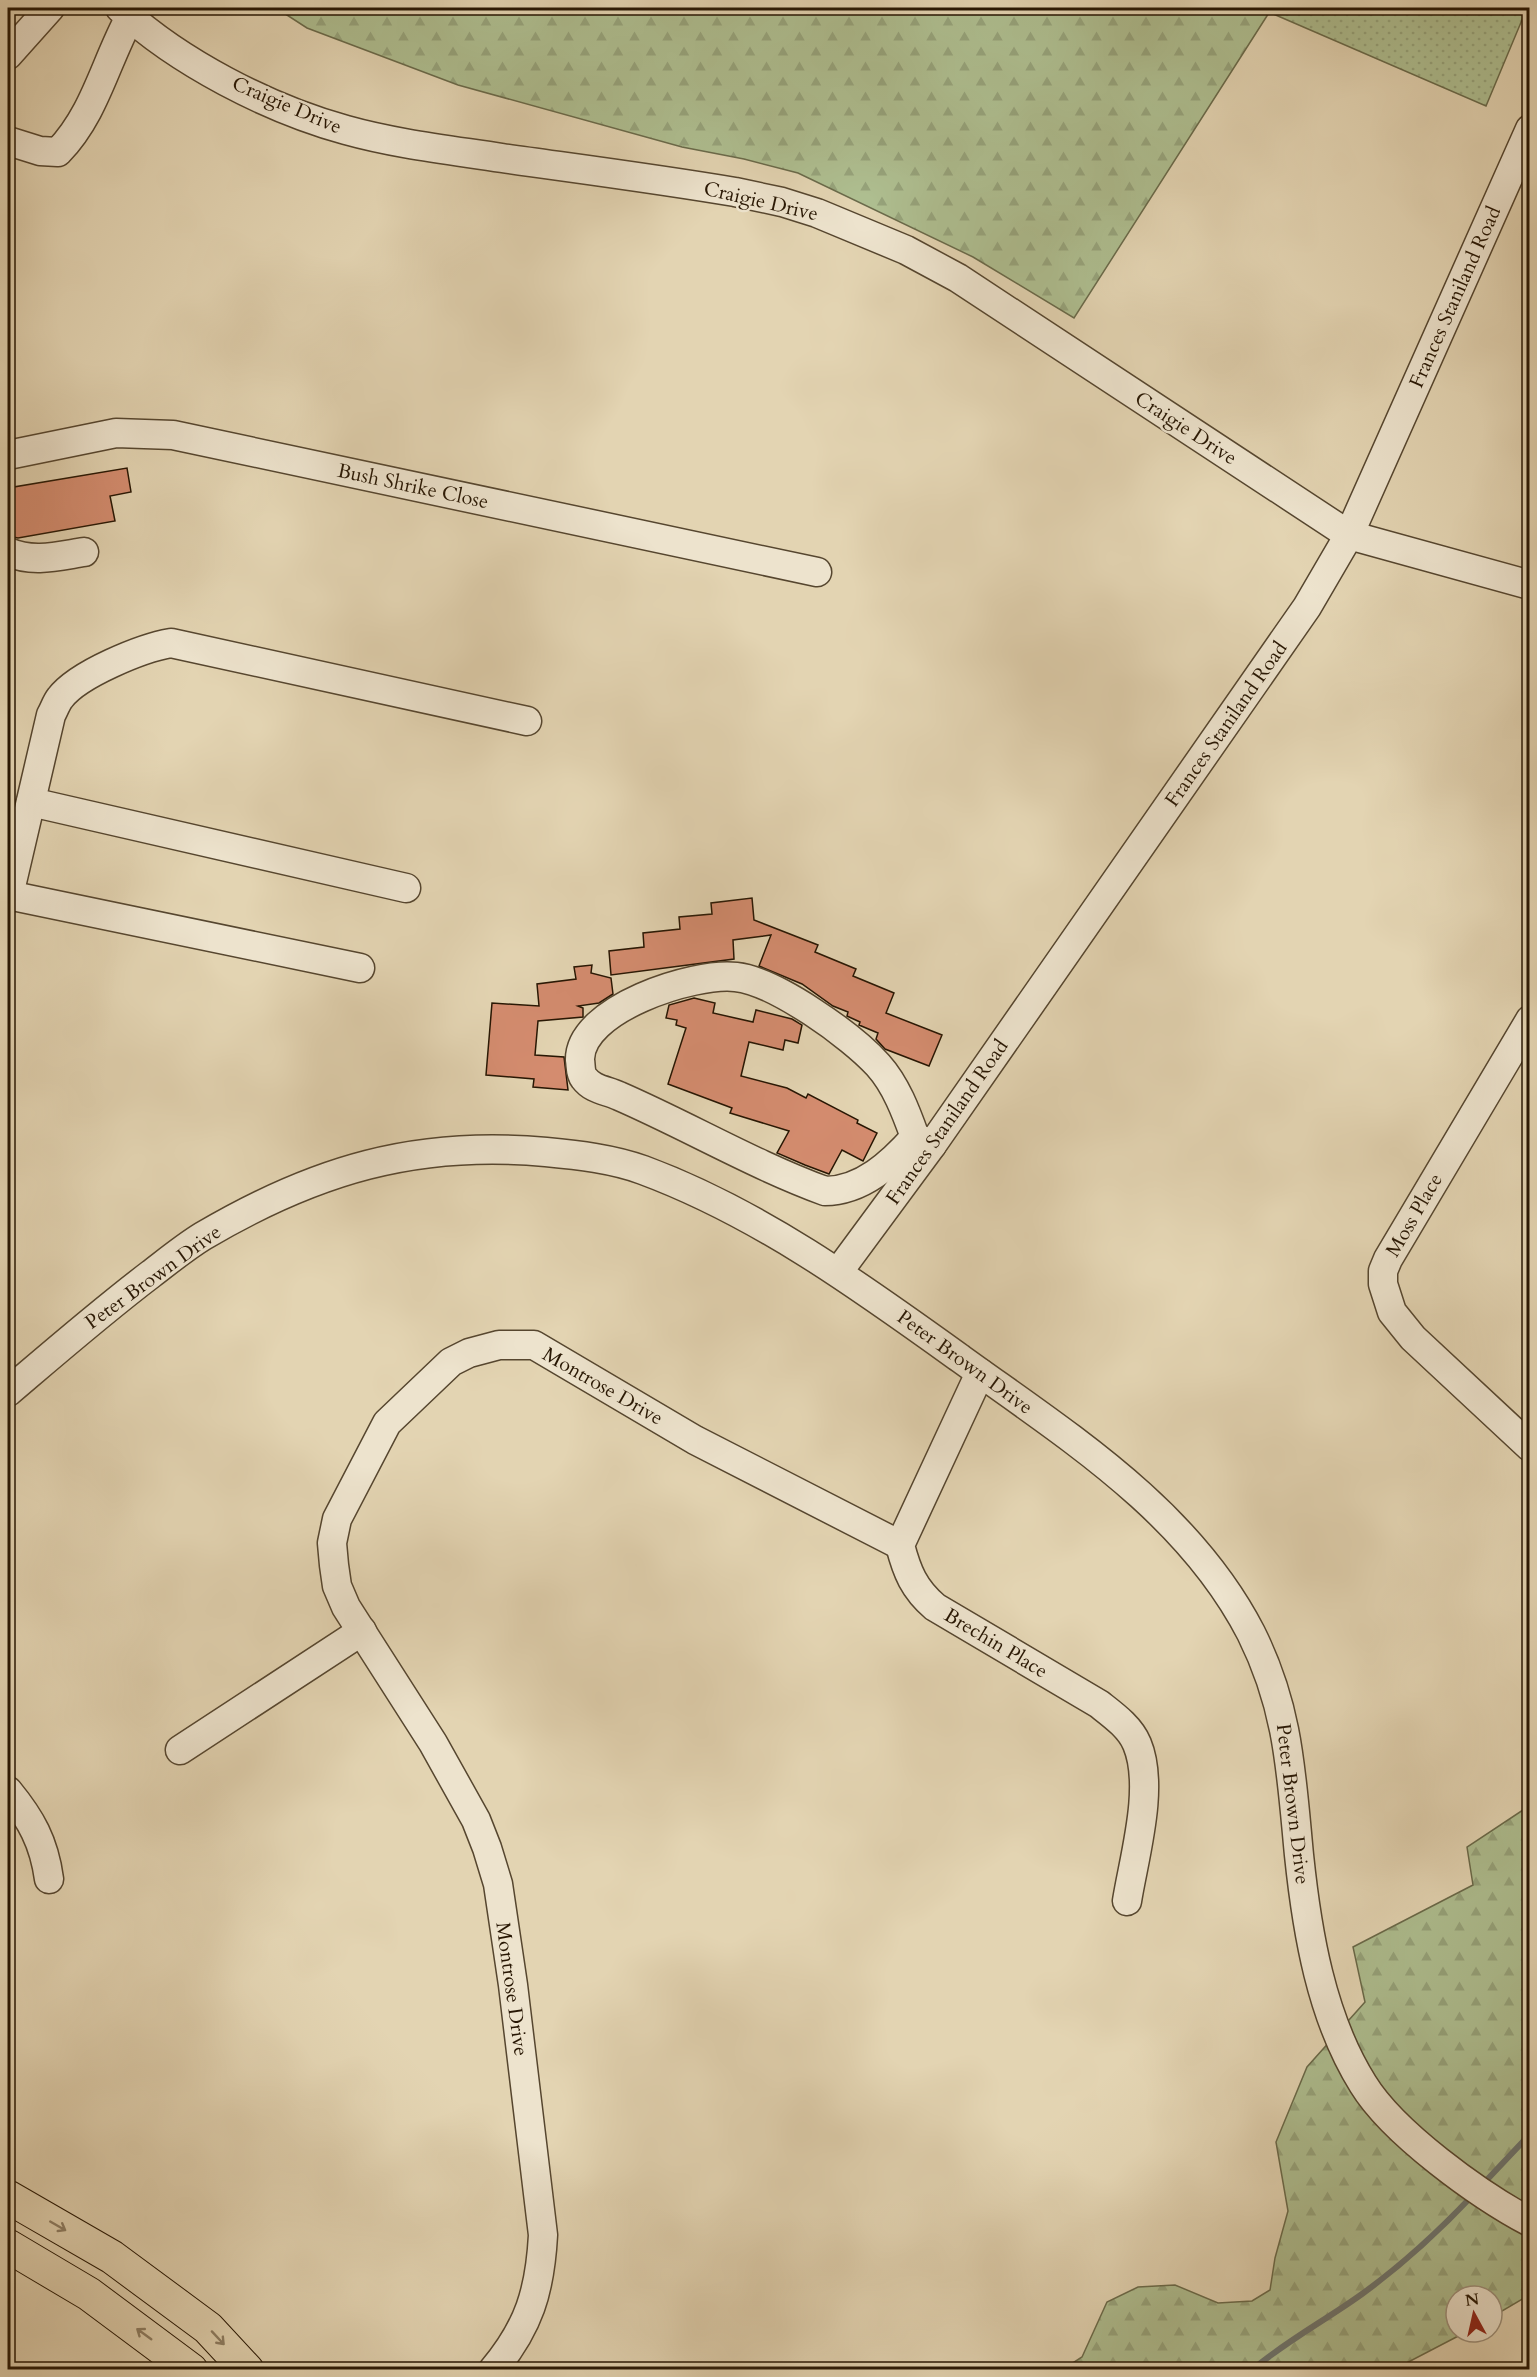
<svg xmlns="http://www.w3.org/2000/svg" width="1537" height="2377" viewBox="0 0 1537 2377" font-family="Cardo,serif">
<defs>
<pattern id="grass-dots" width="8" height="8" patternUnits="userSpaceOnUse" patternTransform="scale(1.5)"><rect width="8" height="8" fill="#aebe90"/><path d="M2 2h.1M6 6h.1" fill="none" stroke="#96a37b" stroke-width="1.8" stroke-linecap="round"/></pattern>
<pattern id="forest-firs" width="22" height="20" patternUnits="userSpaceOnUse" patternTransform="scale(1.5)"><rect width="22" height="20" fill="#aebe90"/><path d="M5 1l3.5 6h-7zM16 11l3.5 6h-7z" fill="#96a37b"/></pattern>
</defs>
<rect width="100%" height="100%" fill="#e3d4b2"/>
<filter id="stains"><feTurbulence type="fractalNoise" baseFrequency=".00333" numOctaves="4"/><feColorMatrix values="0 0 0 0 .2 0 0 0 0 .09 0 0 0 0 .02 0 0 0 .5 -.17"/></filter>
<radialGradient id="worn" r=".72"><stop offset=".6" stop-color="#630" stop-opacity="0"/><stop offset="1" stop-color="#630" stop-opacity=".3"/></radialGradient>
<!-- grass -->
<polygon fill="url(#grass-dots)" stroke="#6a6a4a" stroke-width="1.5" points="1272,8 1527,8 1486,106 1271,13"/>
<!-- forest -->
<g fill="url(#forest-firs)" stroke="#6a6a4a" stroke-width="1.5">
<polygon points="276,8 1272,8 1074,318 973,257 798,173 744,159 682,147 458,85 307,28"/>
<polygon points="1529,1806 1529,2295 1492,2317 1492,2296 1456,2296 1456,2332 1466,2332 1395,2369 1062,2370 1082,2357 1107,2302 1138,2287 1175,2285 1218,2303 1252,2301 1270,2290 1275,2258 1288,2211 1276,2142 1307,2067 1365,2002 1353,1947 1473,1885 1467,1847"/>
</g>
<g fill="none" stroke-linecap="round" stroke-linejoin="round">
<!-- stream -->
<g stroke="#6d7570" stroke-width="6">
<polyline points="1483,2184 1530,2134"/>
<path d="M1252,2370C1286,2341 1326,2320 1362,2294C1402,2265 1438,2232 1472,2196"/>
</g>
</g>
<!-- building -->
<g fill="#d48c6f" stroke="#271603" stroke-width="1.5">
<polygon points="127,468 131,492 110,496 115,521 18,538 8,536 8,488"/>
<polygon points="752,898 754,920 818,945 815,952 856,969 853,976 894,993 886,1013 942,1035 929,1066 885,1049 876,1039 878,1033 859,1025 860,1022 847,1016 848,1012 833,1006 802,984 759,966 771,935 733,940 734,959 611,975 609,951 644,947 643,933 680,929 679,917 712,914 711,903"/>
<polygon points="592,965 591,973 611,978 613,994 599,1003 578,1006 583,1008 583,1017 538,1021 535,1055 564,1057 568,1090 533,1087 534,1079 486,1075 492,1003 539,1006 537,984 576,979 574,967"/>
<polygon points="694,998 715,1003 713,1013 753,1022 756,1010 792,1019 802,1025 798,1043 785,1040 783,1050 749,1042 741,1076 787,1088 806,1098 808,1094 858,1120 857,1123 877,1133 863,1161 842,1150 829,1174 805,1165 777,1153 789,1131 730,1113 732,1108 668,1084 686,1028 676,1025 677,1020 666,1018 669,1005"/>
</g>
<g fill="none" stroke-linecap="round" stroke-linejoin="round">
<defs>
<g id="minor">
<path d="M120,8C178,62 269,109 346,130C396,144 450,150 502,158C580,169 658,179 735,192L782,202L817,213L906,250L958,278L1349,535L1530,585"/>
<polyline points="8,55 50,8"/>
<path d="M8,141L40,151L58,152C95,114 105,63 130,17"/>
<polyline points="8,455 116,433 173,435 817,572"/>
<path d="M8,552C33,563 58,556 84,552"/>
<polyline points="31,802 406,888"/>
<polyline points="8,895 360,968"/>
<path d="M9,895L51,715C54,710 56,703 60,698C78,674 142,648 171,643L527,721"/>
<polyline points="1530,1020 1388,1259 1383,1271 1383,1284 1392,1312 1413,1338 1530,1447"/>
<path d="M915,1137C892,1163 862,1191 825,1191C754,1165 688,1126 619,1096C606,1090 593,1090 584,1078C580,1073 581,1066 580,1060C579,1009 694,972 736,977C775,981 852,1036 878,1065C896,1085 906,1112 915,1137L932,1145"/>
<polyline points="839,1271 932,1145 1307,607 1349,535 1530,129"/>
<path d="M980,1373L900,1545C907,1572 914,1589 935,1607L1099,1704C1113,1715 1130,1727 1137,1744C1155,1787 1134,1857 1127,1901"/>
<path d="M8,1392C55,1352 101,1312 151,1274C168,1261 185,1247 203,1236C315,1170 416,1140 546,1152C578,1155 613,1159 643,1170C759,1213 861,1287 961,1359C1069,1437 1188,1511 1251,1633C1289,1709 1291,1772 1299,1855C1307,1932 1321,2017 1363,2084C1393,2133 1479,2195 1530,2222"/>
<polyline points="180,1750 362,1631"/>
<path d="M8,1791C31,1819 44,1842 49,1879"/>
<path d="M493,2370C529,2327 540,2291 543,2235L513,1985L498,1884L487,1848L476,1820L433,1743L346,1607L337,1586L334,1565L332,1543L337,1519L387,1423L451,1362L469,1353L499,1345H534L695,1440L900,1545"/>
</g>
<g id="highway">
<polyline points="8,2197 112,2257 208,2328 247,2370"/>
<polyline points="8,2246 89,2294 191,2370"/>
</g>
</defs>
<!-- minor casing -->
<use href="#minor" stroke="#56462f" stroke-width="31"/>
<!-- highway casing -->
<use href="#highway" stroke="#271603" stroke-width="35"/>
<!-- minor -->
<use href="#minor" stroke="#ede3cd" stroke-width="28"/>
<!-- highway -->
<use href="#highway" stroke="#e3d4b2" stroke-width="33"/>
</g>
<!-- one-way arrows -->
<defs><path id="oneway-shaft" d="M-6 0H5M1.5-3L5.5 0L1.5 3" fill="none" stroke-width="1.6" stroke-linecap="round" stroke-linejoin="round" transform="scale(1.5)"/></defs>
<g stroke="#8e7e63">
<use href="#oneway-shaft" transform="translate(58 2226) rotate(30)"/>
<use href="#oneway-shaft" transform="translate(144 2334) rotate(-144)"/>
<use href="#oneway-shaft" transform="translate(218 2338) rotate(47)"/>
</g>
<g text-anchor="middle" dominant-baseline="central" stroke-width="5" stroke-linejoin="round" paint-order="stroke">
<!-- street labels -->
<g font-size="20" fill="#271603" stroke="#ede3cd">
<text transform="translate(287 105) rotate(23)">Craigie Drive</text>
<text transform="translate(761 201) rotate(13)">Craigie Drive</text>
<text transform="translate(1455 297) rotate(-66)">Frances Staniland Road</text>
<text transform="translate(1186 428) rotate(33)">Craigie Drive</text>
<text transform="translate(413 486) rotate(12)">Bush Shrike Close</text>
<text transform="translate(1226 724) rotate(-55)">Frances Staniland Road</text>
<text transform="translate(947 1122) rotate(-55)">Frances Staniland Road</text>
<text transform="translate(1414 1215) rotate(-60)">Moss Place</text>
<text transform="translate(153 1277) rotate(-36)">Peter Brown Drive</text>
<text transform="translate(965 1362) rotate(36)">Peter Brown Drive</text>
<text transform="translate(603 1386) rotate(30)">Montrose Drive</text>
<text transform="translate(996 1643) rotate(31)">Brechin Place</text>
<text transform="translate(1293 1804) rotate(83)">Peter Brown Drive</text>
<text transform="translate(512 1989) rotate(82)">Montrose Drive</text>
</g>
</g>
<!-- margin -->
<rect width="1537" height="2377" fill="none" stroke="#e3d4b2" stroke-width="30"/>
<rect x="9" y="9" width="1519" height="2359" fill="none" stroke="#271603" stroke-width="3"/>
<rect x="15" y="15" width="1507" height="2347" fill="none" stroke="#271603" stroke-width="1.5"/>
<!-- north arrow -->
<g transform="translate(1474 2314) rotate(352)"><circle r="28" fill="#ede3cd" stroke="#9e917c" stroke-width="1.5"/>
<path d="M0-4.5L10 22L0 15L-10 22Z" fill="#8f2418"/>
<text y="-9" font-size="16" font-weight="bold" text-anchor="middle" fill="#271603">N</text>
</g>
<rect width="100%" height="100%" filter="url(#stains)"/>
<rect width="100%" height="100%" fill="url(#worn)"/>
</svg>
